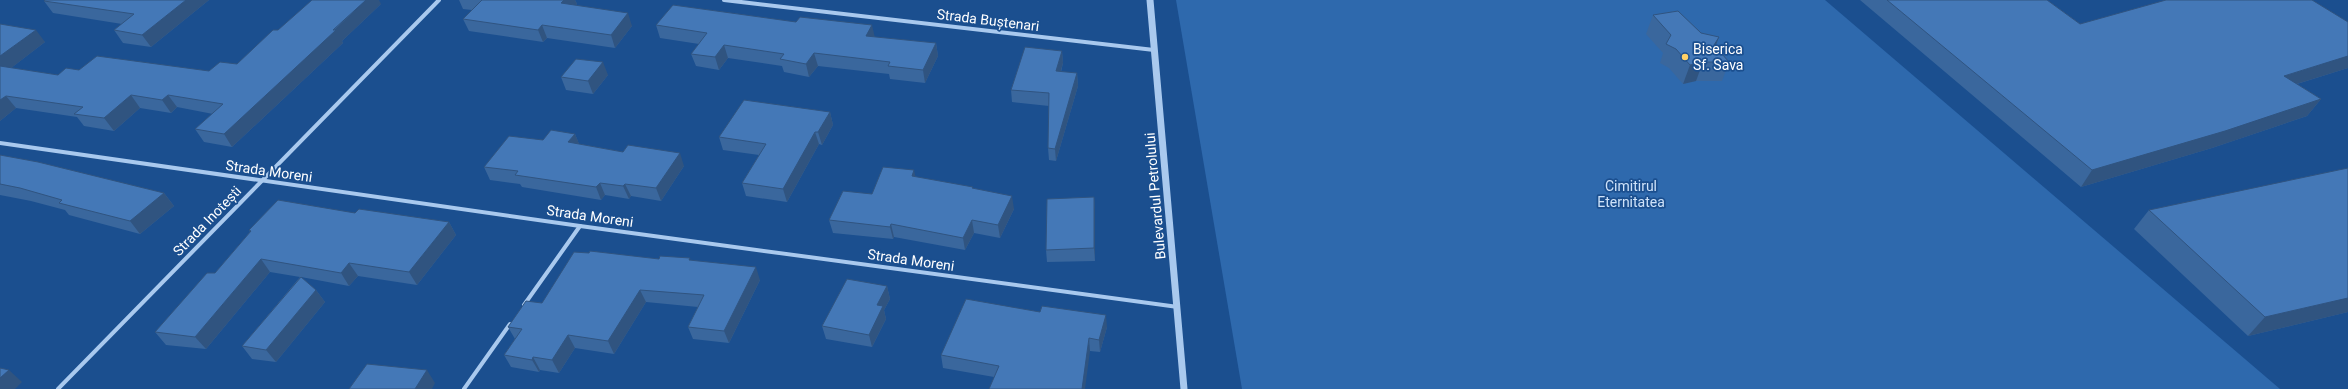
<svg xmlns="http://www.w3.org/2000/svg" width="2348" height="389" viewBox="0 0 2348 389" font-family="Roboto,sans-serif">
<rect width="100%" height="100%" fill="#1b4f8f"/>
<!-- green -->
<polygon fill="#2e69ad" points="1176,0 1825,0 2280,389 1242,389"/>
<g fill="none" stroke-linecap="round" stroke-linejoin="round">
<!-- minor -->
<g stroke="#a9c9ee" stroke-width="4">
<polyline points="724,0 1154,50"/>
<polyline points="0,143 580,226 1178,307"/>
<polyline points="524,305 580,226"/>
<polyline points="58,389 439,0"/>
<polyline points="464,389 510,324"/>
</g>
<!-- tertiary -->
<polyline stroke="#a9c9ee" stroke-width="7" points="1150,0 1184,389"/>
</g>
<!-- wall -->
<g fill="#3a679d">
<polygon points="45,0 209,0 151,47 123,43 114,30 122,24 53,13 44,1"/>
<polygon points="459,0 575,0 577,4 576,5 632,26 615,48 547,38 543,42 469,31 463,19 472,10 463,9"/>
<polygon points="1860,0 2047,0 2080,24 2348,68 2297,84 2321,99 2307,116 2212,148 2081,187"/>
<polygon points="381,4 342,41 343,43 232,147 204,142 195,129 213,114 177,107 171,113 140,108 114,131 84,126 77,117 16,108 0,121 0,24 45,42 11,68 58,75 79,70 209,71 237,64 278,30"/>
<polygon points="1653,15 1715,47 1729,62 1722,81 1696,81 1683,84 1669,68 1660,63 1663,53 1646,34"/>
<polygon points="656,25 874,37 936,43 938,56 925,83 890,79 889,74 818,66 809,77 784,72 782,66 728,58 719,70 696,66 691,54 699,44 660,38"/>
<polygon points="1062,51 1063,63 1061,72 1077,73 1078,86 1056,161 1049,160 1048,148 1049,106 1012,102 1011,90"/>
<polygon points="608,75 593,94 566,90 561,77"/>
<polygon points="830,112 833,125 822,145 819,144 787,202 746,196 742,183 759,155 723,150 719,137"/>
<polygon points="575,134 579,144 623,152 684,166 661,201 631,196 629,199 605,195 601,200 522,187 520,184 490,180 484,167 543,140"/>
<polygon points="0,155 164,193 174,206 140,234 69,215 65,210 31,201 0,195"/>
<polygon points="916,177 973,189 1014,209 1000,238 974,233 965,250 894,237 893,239 833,233 829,220 872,194"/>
<polygon points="1094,197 1095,210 1095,261 1047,262 1046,250"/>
<polygon points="2149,210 2348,312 2248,336 2134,229"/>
<polygon points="355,213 449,222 456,235 417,285 358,276 349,286 301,277 316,290 325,302 276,362 252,359 242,346 300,277 270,272 206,349 166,345 155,332 215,273 250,232 249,230"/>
<polygon points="589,253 659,259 691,260 760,280 729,343 693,339 688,327 698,307 646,302 614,354 575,348 559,373 540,370 539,372 511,367 504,355 515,339 508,327 542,303"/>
<polygon points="887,286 890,299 884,310 886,319 872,347 826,339 822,326"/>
<polygon points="1107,327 1100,352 1090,351 994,377 943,368 941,355"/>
</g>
<!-- shaded-wall -->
<g fill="#305480">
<polygon points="186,0 209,0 151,47 142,35"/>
<polygon points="366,0 379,0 381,4 342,41 343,43 232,147 224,134"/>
<polygon points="564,0 575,0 577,4 566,16 561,3"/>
<polygon points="628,13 632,26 615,48 611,35"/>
<polygon points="542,25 547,38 543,42 538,30"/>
<polygon points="872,25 875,38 866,36"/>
<polygon points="36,30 45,42 6,72 0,74 0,56"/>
<polygon points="1719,37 1712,56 1714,45"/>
<polygon points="936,43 938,56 925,83 923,70"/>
<polygon points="724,45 728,58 719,70 715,57"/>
<polygon points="1062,51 1063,63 1057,84 1056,71"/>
<polygon points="814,53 818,66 809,77 806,64"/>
<polygon points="2348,56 2348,68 2271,92 2284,76"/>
<polygon points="603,62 608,75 593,94 588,81"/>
<polygon points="1703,62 1696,81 1683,84 1690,65"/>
<polygon points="1077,73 1078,86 1056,161 1055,149"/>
<polygon points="131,95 140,108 114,131 104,118"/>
<polygon points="168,95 177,107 171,113 162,100"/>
<polygon points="6,96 16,108 0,121 0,100"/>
<polygon points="2321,99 2307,116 2212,148 2081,187 2092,170"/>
<polygon points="830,112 833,125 822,145 818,132"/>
<polygon points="815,132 819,144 787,202 783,189"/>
<polygon points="575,134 580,146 568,142"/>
<polygon points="680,153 684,166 661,201 656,188"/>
<polygon points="914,170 917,183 912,176"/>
<polygon points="600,183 605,195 601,200 596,187"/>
<polygon points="625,184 631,196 629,199 623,186"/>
<polygon points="164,193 174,206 140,234 130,221"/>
<polygon points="1012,196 1014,209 1000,238 998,225"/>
<polygon points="1094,197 1095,210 1095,261 1094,248"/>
<polygon points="972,220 974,233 965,250 963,238"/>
<polygon points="449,222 456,235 417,285 409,272"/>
<polygon points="891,224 894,237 893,239 890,227"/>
<polygon points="261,259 270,272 206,349 195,337"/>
<polygon points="349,263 358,276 349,286 341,273"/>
<polygon points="756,267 760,280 729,343 724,331"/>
<polygon points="887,286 890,299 884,310 886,319 872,347 869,335 877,305"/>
<polygon points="316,290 325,302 276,362 266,350"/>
<polygon points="640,290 646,302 614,354 608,341"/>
<polygon points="2348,298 2348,312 2248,336 2265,317"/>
<polygon points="1106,315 1107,327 1100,352 1099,340"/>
<polygon points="568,335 575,348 559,373 552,360"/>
<polygon points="1089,338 1090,351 1085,389 1082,389"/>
<polygon points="533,357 540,370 539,372 532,360"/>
<polygon points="9,370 22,382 15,389 0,389 0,378"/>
<polygon points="427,370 435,383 432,389 415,389"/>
</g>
<!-- building -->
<g fill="#4478b7" stroke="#305480">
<polygon points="45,0 186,0 142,35 114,30 134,14 44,1"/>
<polygon points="312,0 366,0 333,30 336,30 224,134 195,129 223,104 168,95 162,100 131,95 104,118 74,114 83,107 6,96 0,100 0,66 58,75 66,68 79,70 97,56 209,71 220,62 237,64 273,30 278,30"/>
<polygon points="482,0 564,0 561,3 628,13 611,35 542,25 538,30 463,19"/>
<polygon points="1887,0 2047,0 2080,24 2166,0 2312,0 2348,22 2348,56 2284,76 2321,99 2225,131 2092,170"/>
<polygon points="673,5 796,22 800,17 872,25 866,36 936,43 923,70 888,66 890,62 814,53 806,64 780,59 784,54 724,45 715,57 691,54 707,33 656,25"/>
<polygon points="1678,11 1701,33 1719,37 1714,45 1729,62 1703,62 1690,65 1676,49 1666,44 1671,35 1653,15"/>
<polygon points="0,24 36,30 0,56"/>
<polygon points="1025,47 1062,51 1056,71 1077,73 1055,149 1048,148 1049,93 1011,90"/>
<polygon points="576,59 603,62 588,81 561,77"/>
<polygon points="744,100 830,112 818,132 815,132 783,189 742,183 766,144 719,137"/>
<polygon points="551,130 575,134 568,142 623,152 628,145 680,153 656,188 625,184 623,186 600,183 596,187 515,175 518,171 484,167 509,136 543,140"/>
<polygon points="0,155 38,162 164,193 130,221 59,203 62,200 20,188 0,184"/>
<polygon points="883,167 914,170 912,176 973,187 972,188 1012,196 998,225 972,220 963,238 891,224 890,227 829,220 843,191 872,194"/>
<polygon points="2348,168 2348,298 2265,317 2149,210"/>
<polygon points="1094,197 1094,248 1046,250 1047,199"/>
<polygon points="278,200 355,213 359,209 449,222 409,272 349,263 341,273 261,259 195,337 155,332 207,273 215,273 251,231 249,230"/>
<polygon points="590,251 659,259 660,256 690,258 689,260 756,267 724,331 688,327 704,295 640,290 608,341 568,335 552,360 533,357 532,360 504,355 522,329 508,327 526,301 542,303 574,252 589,253"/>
<polygon points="301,277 316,290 266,350 242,346"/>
<polygon points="847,279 887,286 877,305 883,306 869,335 822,326"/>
<polygon points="966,299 1040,312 1042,306 1106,315 1099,340 1089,338 1082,389 989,389 999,366 941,355"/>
<polygon points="367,364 427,370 415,389 349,389"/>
<polygon points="0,368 9,370 0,378"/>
</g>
<!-- markers -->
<circle fill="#ffd166" stroke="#1b4f8f" stroke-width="1.5" cx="1685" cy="57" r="4"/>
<g text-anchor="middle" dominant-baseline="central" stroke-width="3.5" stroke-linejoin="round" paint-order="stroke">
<!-- street labels -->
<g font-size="14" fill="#fff" stroke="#1b4f8f">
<text transform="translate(988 20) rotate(7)">Strada Buștenari</text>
<text transform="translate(269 171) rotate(8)">Strada Moreni</text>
<text transform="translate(1155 196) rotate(-95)">Bulevardul Petrolului</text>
<text transform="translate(590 216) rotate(8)">Strada Moreni</text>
<text transform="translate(207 221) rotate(-46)">Strada Inotești</text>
<text transform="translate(911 260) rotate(8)">Strada Moreni</text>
</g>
<!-- poi labels -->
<g font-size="14" fill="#fff" stroke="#1b4f8f" text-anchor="start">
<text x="1693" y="49">Biserica<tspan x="1693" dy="16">Sf. Sava</tspan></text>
</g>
<!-- park labels -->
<g font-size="14" fill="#cfe3fa" stroke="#1b4f8f">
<text x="1631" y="186">Cimitirul<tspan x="1631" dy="16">Eternitatea</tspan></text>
</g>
</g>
</svg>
